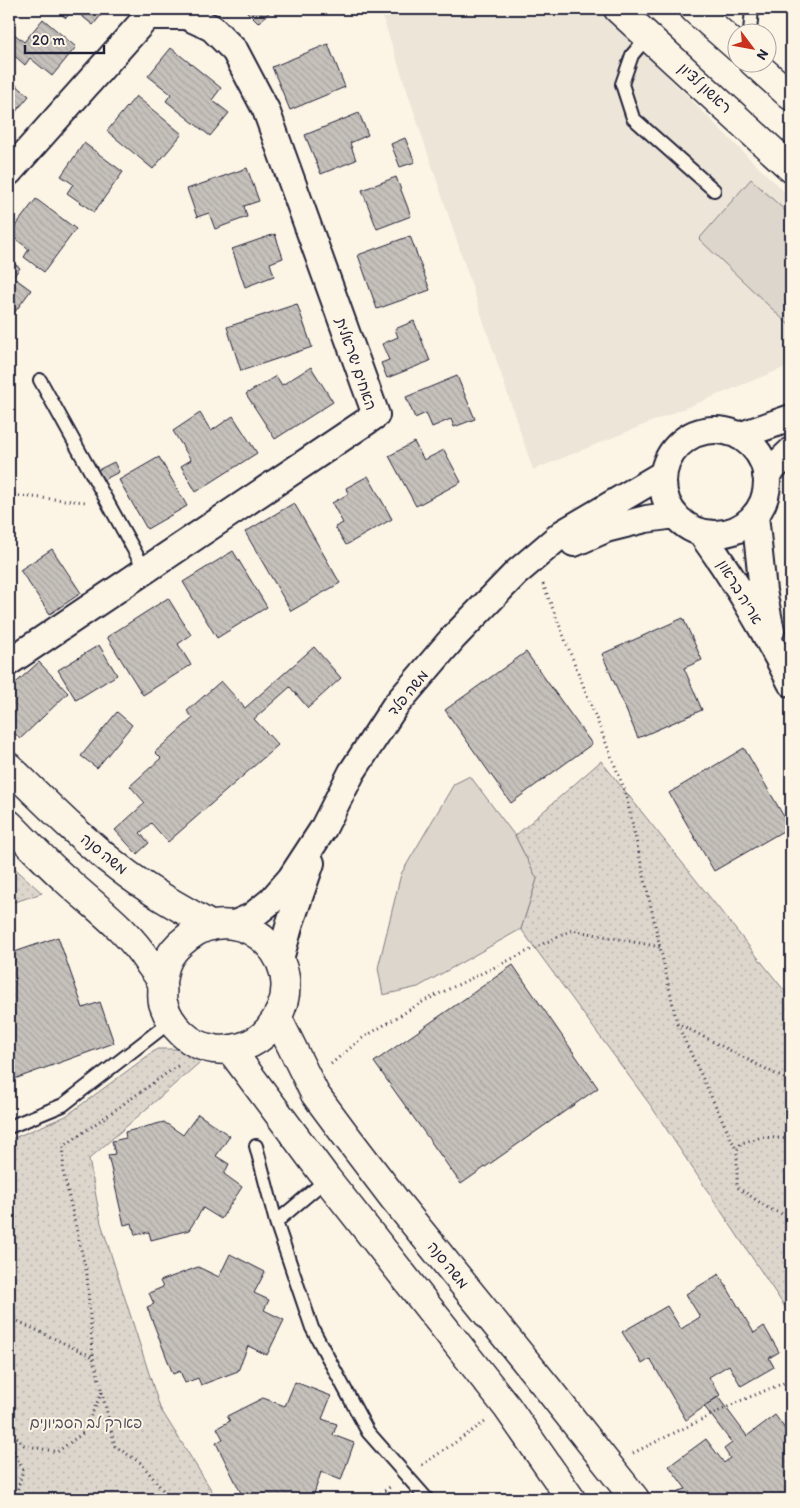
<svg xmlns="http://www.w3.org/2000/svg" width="800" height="1508" font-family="Itim,'Playpen Sans Hebrew',sans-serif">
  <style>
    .built { fill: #ece5d8 }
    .green { fill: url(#green-dots); stroke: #7f7c84 }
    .pitch { fill: #dcd6cc; stroke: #7f7c84 }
    .building { fill: url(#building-back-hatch); stroke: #22223b }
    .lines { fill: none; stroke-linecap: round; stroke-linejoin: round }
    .service-casing { stroke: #22223b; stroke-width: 16 }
    .minor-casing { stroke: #22223b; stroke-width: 30 }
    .tertiary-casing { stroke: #22223b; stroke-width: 31 }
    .secondary-casing { stroke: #22223b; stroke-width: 31 }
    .path { stroke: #22223b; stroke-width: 3; stroke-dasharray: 1 4; stroke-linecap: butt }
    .service { stroke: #fcf5e5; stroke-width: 12 }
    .minor { stroke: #fcf5e5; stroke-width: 26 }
    .tertiary { stroke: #fcf5e5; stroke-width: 28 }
    .secondary { stroke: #fcf5e5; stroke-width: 28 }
    .labels { text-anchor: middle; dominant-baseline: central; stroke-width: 4; stroke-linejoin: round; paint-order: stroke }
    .street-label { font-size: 15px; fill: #22223b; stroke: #fcf5e5 }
    .park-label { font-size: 15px; fill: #504f5f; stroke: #fcf5e5 }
  </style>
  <defs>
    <pattern id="green-dots" width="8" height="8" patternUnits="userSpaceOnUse" patternTransform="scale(1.25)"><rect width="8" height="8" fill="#dcd6cc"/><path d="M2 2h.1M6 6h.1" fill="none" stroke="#bcb7b0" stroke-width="1.8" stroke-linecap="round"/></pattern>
    <pattern id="building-back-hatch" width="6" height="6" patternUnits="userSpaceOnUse" patternTransform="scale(1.25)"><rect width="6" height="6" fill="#c6c1bb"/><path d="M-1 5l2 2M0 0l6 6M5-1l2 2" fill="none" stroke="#aaa6a2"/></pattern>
  </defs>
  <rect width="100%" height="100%" fill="#fcf5e5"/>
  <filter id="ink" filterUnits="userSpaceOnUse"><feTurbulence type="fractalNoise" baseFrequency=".02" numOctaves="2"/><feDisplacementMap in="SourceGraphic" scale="10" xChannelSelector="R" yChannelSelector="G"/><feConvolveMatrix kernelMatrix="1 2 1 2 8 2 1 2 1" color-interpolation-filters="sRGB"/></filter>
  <g filter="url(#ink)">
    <path class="built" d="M380 9H600L748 157 791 198V365L533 470Z"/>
    <path class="green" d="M601 761 783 989 791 996V1316L651 1106 521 929 537 879 515 836Z
      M9 863 42 893 9 904Z
      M157 1049H215L89 1159 101 1223 160 1408 217 1499H9V1140L66 1116Z"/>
    <path class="pitch" d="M751 179 791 216V327L699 239Z
      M470 776 515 836 537 879 521 929 418 987 383 995 378 968 401 874 454 784Z"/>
    <path class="building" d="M55 9H106L93 25 73 9 66 18Z
      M244 9H273L258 23Z
      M43 19 76 47 52 76 30 58 25 65 9 51V36L12 32 24 42Z
      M328 44 345 87 290 110 272 67Z
      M171 48 221 88 212 100 229 113 210 136 166 101 171 94 148 76Z
      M9 79 29 96 9 120Z
      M136 96 182 134 153 169 107 131Z
      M359 113 368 135 350 143 356 160 321 174 305 135Z
      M405 138 415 162 400 167 391 144Z
      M84 143 123 172 94 212 67 193 73 184 61 176Z
      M247 168 259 201 244 206 247 217 215 229 209 213 197 217 187 189Z
      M396 177 411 216 377 229 362 190Z
      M36 199 76 229 44 272 24 257 29 249 9 234Z
      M275 234 283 258 270 263 274 276 245 287 232 249Z
      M410 236 430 290 377 309 358 255Z
      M9 260 20 268 13 277 31 290 9 320Z
      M297 304 312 347 241 371 227 327Z
      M414 321 430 361 387 378 381 363 389 360 382 344 398 337 395 329Z
      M311 367 333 402 275 439 246 394 276 376 282 385Z
      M457 376 475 419 454 427 451 419 432 427 426 413 415 418 406 397Z
      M200 413 211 431 233 416 257 453 196 492 181 466 191 460 173 431Z
      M414 442 424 460 444 450 461 482 416 506 389 456Z
      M159 457 187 506 147 529 119 480Z
      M114 462 119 472 103 480 98 470Z
      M368 476 392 519 346 545 335 527 343 523 332 503 348 494 346 488Z
      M294 503 340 583 291 611 245 532Z
      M52 549 81 593 50 614 20 570Z
      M233 551 267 607 217 638 183 582Z
      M168 598 191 635 178 644 191 665 143 695 107 637Z
      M683 618 702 660 684 668 702 710 638 738 602 654Z
      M99 645 117 675 76 700 58 670Z
      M314 647 341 678 308 708 290 687 254 719 278 745 168 842 151 823 140 833 149 843 137 854 115 830 145 803 130 786 161 758 155 752 193 718 187 711 221 681 245 708Z
      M526 652 592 744 511 803 445 710Z
      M39 662 68 693 20 739 9 727V689Z
      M117 712 132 725 97 768 81 756Z
      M744 748 790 827 714 871 669 793Z
      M58 937 83 1008 100 1002 114 1043 9 1081V954Z
      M513 965 598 1088 461 1184 374 1062Z
      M198 1114 230 1136 216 1156 229 1164 224 1174 242 1187 221 1219 203 1208 189 1230 151 1240 149 1232 135 1235 132 1223 124 1225 108 1155 115 1154 112 1141 126 1138 125 1132 164 1122 183 1135Z
      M230 1254 265 1272 254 1293 269 1300 264 1310 284 1320 267 1355 248 1346 238 1371 201 1385 198 1378 185 1383 180 1371 173 1374 147 1307 154 1304 149 1293 163 1287 160 1281 198 1267 219 1277Z
      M719 1274 754 1333 764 1326 779 1352 769 1358 774 1367 741 1386 729 1365 709 1377 720 1395 686 1420 650 1359 642 1364 622 1332 667 1306 681 1329 700 1317 686 1294Z
      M295 1382 331 1396 322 1419 337 1424 333 1435 354 1443 341 1480 321 1472 313 1497 309 1499H244L216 1443 223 1439 217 1428 230 1421 227 1416 263 1398 285 1406Z
      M718 1397 747 1436 775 1415 791 1437V1499H683L679 1491 686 1489 669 1466 706 1439 724 1463 730 1458 724 1449 732 1443 704 1406Z"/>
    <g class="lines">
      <g class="service-casing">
        <path id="service" d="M750 32 752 9
          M648 36 632 55 622 84 633 118 714 190
          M40 380 145 570
          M9 1127 63 1105 171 1021
          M256 1146 276 1222 312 1328 368 1432 427 1499
          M276 1222 327 1179"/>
      </g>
      <g class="minor-casing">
        <path id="minor" d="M9 172 154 9
          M663 482a52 52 0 1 1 104 0a52 52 0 1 1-104 0Z
          M739 436 791 418
          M766 475 791 451
          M755 515 763 591 771 631
          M701 533C735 580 765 631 791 683
          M574 543 606 529 646 519 675 515
          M9 662 376 415 266 110 235 51 212 28 186 16H147
          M232 925 251 917 271 901 291 878 323 829 352 772 395 706 453 638 516 573 563 533 663 474
          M280 959 290 923 311 863"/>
      </g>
      <g class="tertiary-casing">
        <path id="tertiary" d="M9 767C44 801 79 837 118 867 147 890 180 908 212 926
          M9 824C28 843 46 862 66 880 94 906 127 929 148 962 152 968 158 974 161 981 164 988 161 996 163 1003 170 1026 190 1046 214 1049 233 1052 256 1045 268 1030 321 968 242 893 187 938 179 944 170 953 166 964 164 969 163 976 162 982
          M278 1019 315 1094 347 1137 395 1200 549 1390 635 1499
          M230 1049 327 1179 507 1407 571 1499"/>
      </g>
      <g class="secondary-casing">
        <path id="secondary" d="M618 9 791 168
          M694 9 738 48
          M753 62 791 96"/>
      </g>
      <path class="path" d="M9 495 86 502
        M543 584 625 791 677 1023 791 1082
        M677 1024 736 1149
        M331 1064 361 1039 424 1001 572 930 660 947
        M786 1216 768 1208 737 1187V1150L741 1143 762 1137 791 1139
        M791 1216H786L791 1232
        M9 1317 93 1357
        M102 1392 115 1446 141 1463 166 1494V1499
        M9 1431 24 1445 57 1452 83 1433 102 1392 93 1357 87 1275 63 1171 64 1146 180 1064
        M9 1442 23 1470 15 1499
        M633 1453 740 1401 791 1380
        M422 1465 485 1422
        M372 1499 390 1487"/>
      <use href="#service" class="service"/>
      <use href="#minor" class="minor"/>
      <use href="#tertiary" class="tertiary"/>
      <use href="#secondary" class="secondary"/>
    </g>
  </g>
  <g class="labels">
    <g class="street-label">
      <text transform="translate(705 88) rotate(43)">ראשון לציון</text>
      <text transform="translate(356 364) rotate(71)">האחים ישראלית</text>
      <text transform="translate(740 592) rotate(59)">אריה בראון</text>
      <text transform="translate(408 693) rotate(-51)">משה פלד</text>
      <text transform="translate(104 854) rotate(39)">משה סנה</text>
      <text transform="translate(448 1265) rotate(51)">משה סנה</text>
    </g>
    <g class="park-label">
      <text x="86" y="1423">פארק לב הסביונים</text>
    </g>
  </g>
  <rect width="800" height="1508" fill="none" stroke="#fcf5e5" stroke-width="30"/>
  <rect x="15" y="15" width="770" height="1478" fill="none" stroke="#22223b" stroke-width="2" filter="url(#ink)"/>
  <g transform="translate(752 48) rotate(122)"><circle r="24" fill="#fcf5e5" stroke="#a5a1a1"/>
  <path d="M0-4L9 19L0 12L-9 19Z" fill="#c8321e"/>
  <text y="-8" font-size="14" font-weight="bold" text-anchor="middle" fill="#22223b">N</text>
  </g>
  <path d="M25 45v8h79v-8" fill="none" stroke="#22223b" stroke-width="2.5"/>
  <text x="32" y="45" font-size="15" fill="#22223b" stroke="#fcf5e5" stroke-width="4" paint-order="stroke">20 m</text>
</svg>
